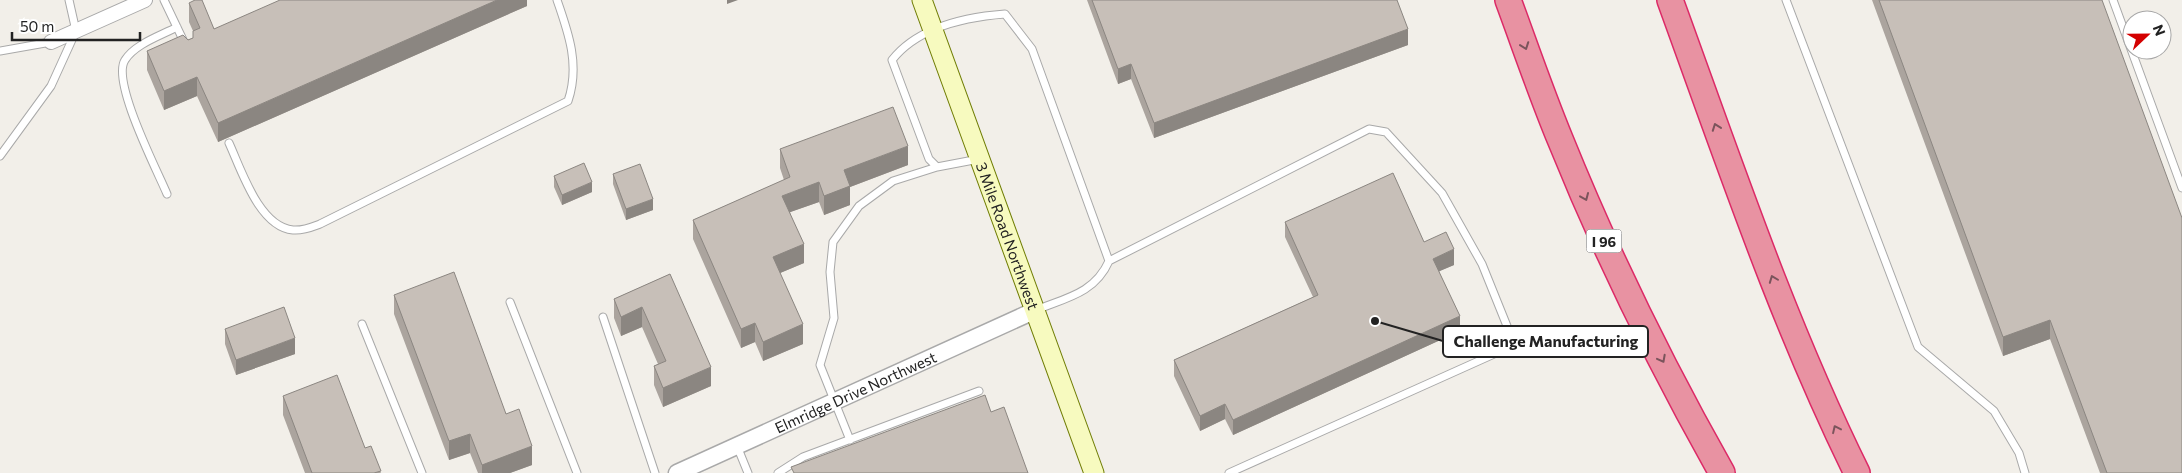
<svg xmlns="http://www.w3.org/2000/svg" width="2182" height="473" font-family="Commissioner,sans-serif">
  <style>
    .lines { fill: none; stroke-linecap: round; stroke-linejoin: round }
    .service-casing { stroke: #a9a9a9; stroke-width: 9 }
    .minor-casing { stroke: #a9a9a9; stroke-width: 16 }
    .tertiary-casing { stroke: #a9a9a9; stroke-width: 19 }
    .secondary-casing { stroke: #707d05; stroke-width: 21 }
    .motorway-casing { stroke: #dc2a67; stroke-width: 28 }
    .service { stroke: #fff; stroke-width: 7 }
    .minor { stroke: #fff; stroke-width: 14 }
    .tertiary { stroke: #fff; stroke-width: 16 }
    .secondary { stroke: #f7fabf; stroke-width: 19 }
    .motorway { stroke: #e892a2; stroke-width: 25 }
    .wall { fill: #aba49e }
    .shaded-wall { fill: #8b8681 }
    .building { fill: #c7bfb8; stroke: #8b8681 }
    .oneway { stroke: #7b545c }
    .labels { text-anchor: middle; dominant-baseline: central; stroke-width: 5; stroke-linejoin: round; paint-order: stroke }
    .shield { fill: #fff; stroke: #646464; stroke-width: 1 }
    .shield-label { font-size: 14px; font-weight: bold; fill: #222 }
    .street-label { font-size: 15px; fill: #222; stroke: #fff }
    .leader { fill: none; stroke: #222; stroke-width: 2 }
    .callout-dot { fill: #222; stroke: #fff; stroke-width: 2 }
    .callout { fill: #fff; stroke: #222; stroke-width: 2 }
    .callout-label { font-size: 16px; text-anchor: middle; font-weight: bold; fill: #222 }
  </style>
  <rect width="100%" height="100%" fill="#f2efe9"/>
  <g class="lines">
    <g class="service-casing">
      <path id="service" d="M164 0 185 44
        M1786 0 1918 347 1994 411 2019 453 2025 473
        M2113 0 2182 188
        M0 51 51 42
        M229 143C241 169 259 227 293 230 303 231 312 227 320 224L568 101C580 66 569 34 557 0
        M0 156 51 86 76 31 69 0
        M979 159 937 167 929 159 892 60C918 27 965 17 1005 14L1032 49 1109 261C1095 293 1066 298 1036 310
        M167 194C157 170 111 81 125 60 135 44 160 36 177 27
        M1109 261 1369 129 1386 132 1442 193 1482 264 1507 326 1503 350 1229 473
        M510 302 577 473
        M603 317 655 473
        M362 324 422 473
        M850 440 820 365 834 318 830 272 833 242 859 206 893 181 937 167
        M737 446 748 473
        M778 473 803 457 979 391"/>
    </g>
    <g class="minor-casing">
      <path id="minor" d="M51 42 145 0"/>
    </g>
    <g class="tertiary-casing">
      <g id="tertiary">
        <path id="s1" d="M677 473 1036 310"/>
      </g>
    </g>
    <g class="secondary-casing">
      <g id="secondary">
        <path id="s2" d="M922 0 1094 473"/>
      </g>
    </g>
    <g class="motorway-casing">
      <path id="motorway" d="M1508 0C1525 46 1541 93 1560 139 1606 253 1661 365 1722 473
        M1670 0C1728 159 1782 321 1857 473"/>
    </g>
    <use href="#service" class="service"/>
    <use href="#minor" class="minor"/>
    <use href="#tertiary" class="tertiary"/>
    <use href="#secondary" class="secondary"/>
    <use href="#motorway" class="motorway"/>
  </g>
  <path class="wall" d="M527 0V6L218 142 197 96 164 110 147 70V51L193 38V31L189 22V3L214 29Z
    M1087 0H1397L1408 45 1154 138 1131 79 1118 84Z
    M1872 0H2102L2182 473H2100L2050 339 2003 356Z
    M780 149 908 165 850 187V205L824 215 819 202 790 212 804 263 780 273 803 344 763 361 755 342 741 348 693 239V220L784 180 780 168Z
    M613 174 653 210 626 220 613 184Z
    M554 176 592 192 562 205 554 187Z
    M1285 222 1424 242 1454 265 1439 271 1460 331 1233 435 1225 419 1200 431 1174 376V360L1313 297 1285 237Z
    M670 274 711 386 663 407 654 385V366L658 364 642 327 621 336 614 318V299Z
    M394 295 506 414 532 465 510 473H478L470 453 449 460 394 314Z
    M225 329 295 354 236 375 225 344Z
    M283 396 365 448 381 473H305L283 415Z"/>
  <path class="shaded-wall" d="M497 0H527V6L218 142V123Z
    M727 0H738L727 4Z
    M1408 29V45L1154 138V123Z
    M1131 64V79L1118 84V69Z
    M197 77V96L164 110V91Z
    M908 146V165L850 187V205L824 215V196L844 170Z
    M592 182V192L562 205V195Z
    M819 182V202L782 215V196Z
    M653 199V210L626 220V209Z
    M804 244V263L773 276V257Z
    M1454 249V265L1433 274V259Z
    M642 307V327L621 336V317Z
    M1460 316V331L1233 435V420Z
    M2050 320V339L2003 356V337Z
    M755 323V342L741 348V329Z
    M803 324V344L763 361V342Z
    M295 338V354L236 375V360Z
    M711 367V386L663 407V388Z
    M1225 404V419L1200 431V416Z
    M470 434V453L449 460V441Z
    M532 446V465L510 473H482V465Z"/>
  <path class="building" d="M195 0H202L214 29 280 0H497L218 123 197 77 164 91 147 51 183 35 188 40 193 38V31L200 28 189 3Z
    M1092 0H1397L1408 29 1154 123 1131 64 1118 69Z
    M1879 0H2102L2182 218V473H2107L2050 320 2003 337Z
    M893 107 908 146 844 170 850 186 824 196 819 182 782 196 804 244 773 257 803 324 763 342 755 323 741 329 693 220 790 177 780 149Z
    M584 163 592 182 562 195 554 176Z
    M640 164 653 199 626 209 613 174Z
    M1393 173 1424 242 1446 232 1454 249 1433 259 1460 316 1233 420 1225 404 1200 416 1174 360 1318 295 1285 222Z
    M454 272 506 414 519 409 532 446 482 465 470 434 449 441 394 295Z
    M670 274 711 367 663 388 654 366 666 361 642 307 621 317 614 299Z
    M284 307 295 338 236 360 225 329Z
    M337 375 365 448 371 446 381 471 374 473H312L283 396Z
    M985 395 991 412 1004 407 1028 473H794L791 467Z"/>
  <defs><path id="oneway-chevron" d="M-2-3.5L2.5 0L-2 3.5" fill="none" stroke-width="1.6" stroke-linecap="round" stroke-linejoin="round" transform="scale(1.25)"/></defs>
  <g class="oneway">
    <use href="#oneway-chevron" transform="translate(1525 46) rotate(70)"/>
    <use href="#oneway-chevron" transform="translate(1716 127) rotate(-110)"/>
    <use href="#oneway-chevron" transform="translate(1585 197) rotate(67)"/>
    <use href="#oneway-chevron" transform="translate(1773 279) rotate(-111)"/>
    <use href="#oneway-chevron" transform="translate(1662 359) rotate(62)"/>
    <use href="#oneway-chevron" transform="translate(1836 429) rotate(-115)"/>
  </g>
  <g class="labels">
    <rect class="shield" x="1586.5" y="229.5" width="35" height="23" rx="4"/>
    <g class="shield-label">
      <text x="1604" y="241">I 96</text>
    </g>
    <g class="street-label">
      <text stroke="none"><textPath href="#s2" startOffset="251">3 Mile Road Northwest</textPath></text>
      <text stroke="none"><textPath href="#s1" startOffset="196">Elmridge Drive Northwest</textPath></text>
    </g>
  </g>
  <path class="leader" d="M1375 321L1443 341"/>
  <circle class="callout-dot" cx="1375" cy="321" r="5"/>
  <rect class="callout" x="1443" y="326" width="205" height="31" rx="5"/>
  <g class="callout-label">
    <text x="1546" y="347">Challenge Manufacturing</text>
  </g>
  <g transform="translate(2147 35) rotate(68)"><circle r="24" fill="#ffffff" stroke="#a7a7a7"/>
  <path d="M0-4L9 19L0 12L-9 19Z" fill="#d40000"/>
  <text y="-8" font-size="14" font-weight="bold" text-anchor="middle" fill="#222222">N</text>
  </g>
  <path d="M12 32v8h128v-8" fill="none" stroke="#222222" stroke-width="2.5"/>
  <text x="20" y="32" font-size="15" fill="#222222" stroke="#ffffff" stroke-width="4" paint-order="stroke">50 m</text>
</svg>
